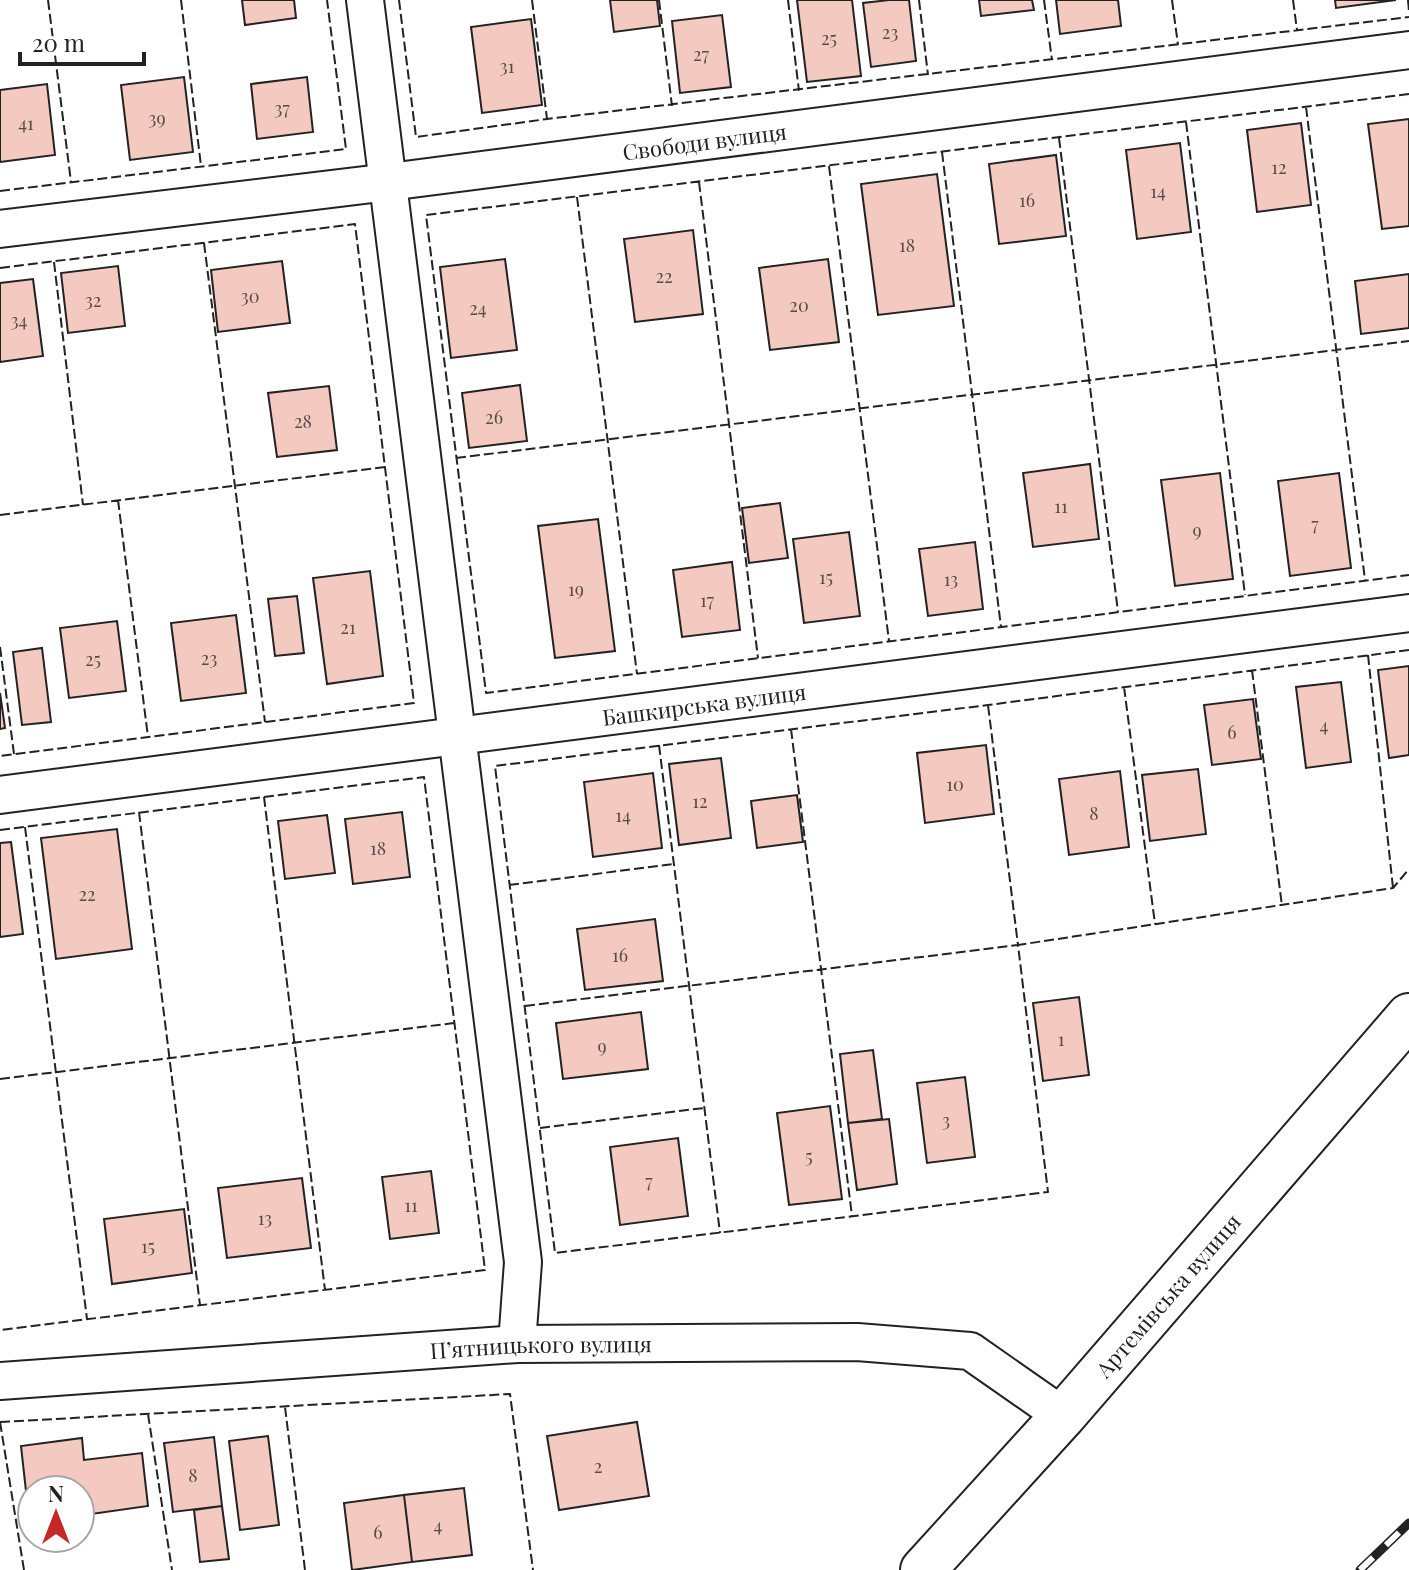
<svg xmlns="http://www.w3.org/2000/svg" width="1409" height="1570" font-family="'Playfair Display',serif">
  <style>
    .building { fill: #f3c9c0; stroke: #222; stroke-width: 2 }
    .lines { fill: none; stroke-linecap: round; stroke-linejoin: round }
    .street-casing { stroke: #222; stroke-width: 40 }
    .secondary-casing { stroke: #222; stroke-width: 48 }
    .street { stroke: #fff; stroke-width: 36 }
    .secondary { stroke: #fff; stroke-width: 44 }
    .rail-casing { stroke: #222; stroke-width: 9 }
    .rail { stroke: #fff; stroke-width: 6; stroke-dasharray: 18; stroke-linecap: butt }
    .fence { stroke: #222; stroke-width: 2; stroke-dasharray: 10 4; stroke-linecap: butt }
    .labels { text-anchor: middle; dominant-baseline: central; stroke-width: 6; stroke-linejoin: round; paint-order: stroke }
    .number-label { font-size: 18px; fill: #564c4a }
    .street-label { font-size: 22px; fill: #222; stroke: #fff }
  </style>
  <rect width="100%" height="100%" fill="#fff"/>
  <path class="building" d="M242 0H294L296 18 245 25Z
    M610 0H657L660 26 614 32Z
    M797 0H852L861 76 807 82Z
    M889 0H909L916 61 871 67 863 3Z
    M979 0H1032L1034 10 981 16Z
    M1056 0H1118L1121 26 1060 34Z
    M1335 0H1396L1336 8Z
    M722 15 731 87 680 93 672 21Z
    M531 19 542 105 482 113 471 27Z
    M184 77 193 152 130 160 121 85Z
    M307 77 313 132 257 139 251 84Z
    M47 84 55 155 0 162V90Z
    M1409 119V226L1382 229 1368 124Z
    M1301 123 1311 205 1257 212 1247 130Z
    M1180 143 1191 232 1137 239 1126 150Z
    M1056 155 1066 236 999 244 989 164Z
    M937 174 954 306 878 315 861 184Z
    M693 230 703 314 635 322 624 239Z
    M505 259 517 350 451 358 440 267Z
    M828 259 839 342 770 350 759 268Z
    M282 261 290 323 218 332 211 270Z
    M118 266 125 326 68 333 61 273Z
    M1409 274V328L1361 334 1355 281Z
    M33 279 43 356 0 362V283Z
    M520 385 527 441 469 448 462 393Z
    M329 386 337 450 277 457 268 393Z
    M1090 464 1099 539 1033 547 1023 473Z
    M1220 473 1233 579 1175 586 1161 480Z
    M1339 473 1351 568 1290 576 1278 481Z
    M780 503 788 558 749 563 742 508Z
    M598 519 615 651 555 658 538 526Z
    M849 532 860 616 804 623 793 539Z
    M975 542 983 609 928 616 919 549Z
    M732 562 740 630 682 637 673 570Z
    M370 571 383 676 327 684 313 578Z
    M297 596 304 653 275 656 268 599Z
    M236 615 246 693 181 701 171 623Z
    M117 621 126 691 69 698 60 628Z
    M42 648 51 722 22 725 13 652Z
    M1409 666V755L1389 758 1378 670Z
    M1341 682 1351 762 1306 768 1296 687Z
    M0 693 5 728 0 729Z
    M1253 699 1261 759 1212 765 1204 705Z
    M986 745 994 814 925 823 917 753Z
    M721 758 731 838 679 845 669 764Z
    M1198 769 1206 834 1150 841 1142 775Z
    M1120 771 1129 847 1069 855 1059 779Z
    M653 773 662 848 593 857 584 782Z
    M797 795 803 842 757 848 751 801Z
    M402 812 410 877 353 884 345 819Z
    M327 815 335 873 285 879 278 821Z
    M117 829 132 949 56 959 41 838Z
    M11 842 23 934 0 937V843Z
    M655 919 663 981 585 990 577 929Z
    M1079 997 1089 1075 1043 1081 1033 1003Z
    M641 1012 648 1069 563 1079 556 1023Z
    M873 1050 882 1119 848 1123 840 1054Z
    M965 1077 975 1157 927 1163 917 1083Z
    M830 1106 842 1199 789 1205 777 1113Z
    M889 1119 897 1184 857 1190 848 1123Z
    M678 1138 688 1216 620 1225 610 1147Z
    M431 1171 439 1233 390 1239 382 1177Z
    M302 1178 311 1248 227 1258 218 1188Z
    M184 1209 192 1273 112 1284 104 1219Z
    M637 1422 649 1496 559 1510 547 1436Z
    M268 1436 279 1525 240 1530 229 1441Z
    M214 1437 222 1506 173 1512 164 1443Z
    M82 1438 84 1460 142 1453 148 1506 91 1514 92 1519 80 1521V1490H32V1526L30 1527 21 1446Z
    M464 1488 472 1555 412 1562 404 1495Z
    M404 1495 412 1562 352 1570 344 1503Z
    M222 1506 229 1559 200 1562 194 1510Z"/>
  <g class="lines">
    <g class="street-casing">
      <g id="street">
        <path d="M365 0 523 1262 517 1344"/>
        <path id="s1" d="M0 229 389 182 1409 50"/>
        <path id="s2" d="M0 795 1409 613"/>
        <path id="s3" d="M0 1381 517 1344 857 1342 970 1351 1063 1416"/>
      </g>
    </g>
    <g class="secondary-casing">
      <g id="secondary">
        <path id="s4" d="M923 1570 1063 1416 1409 1016"/>
      </g>
    </g>
    <use href="#street" class="street"/>
    <use href="#secondary" class="secondary"/>
    <g class="rail-casing">
      <path id="rail" d="M1360 1570 1409 1523"/>
    </g>
    <use href="#rail" class="rail"/>
    <path class="fence" d="M48 0 71 182
      M181 0 201 166
      M399 0 416 137 547 119 1409 17
      M532 0 547 119
      M659 0 672 106
      M788 0 799 91
      M919 0 928 75
      M1044 0 1052 60
      M1172 0 1178 45
      M1293 0 1297 30
      M1408 0 1409 11
      M1409 94 426 215 486 693 1409 575
      M1306 107 1365 580
      M1186 122 1245 595
      M1059 138 1118 612
      M942 152 1001 627
      M829 166 889 641
      M699 182 758 658
      M0 191 346 149 327 0
      M577 197 637 674
      M204 243 265 722
      M54 262 83 505
      M0 268 355 224 414 703 0 756
      M456 458 1409 341
      M118 500 148 737
      M0 515 385 467
      M0 647 14 754
      M1409 650 988 705 495 766 555 1253 1048 1192 1018 945 1393 888 1409 869
      M1368 655 1393 888
      M1252 670 1282 906
      M1124 687 1155 924
      M791 729 852 1216
      M659 745 720 1233
      M264 797 325 1290
      M139 812 200 1305
      M25 827 87 1319
      M0 830 424 777 485 1270 0 1330
      M509 885 674 864
      M525 1006 1018 945 988 705
      M0 1079 454 1023
      M540 1128 704 1108
      M285 1407 305 1570
      M148 1414 172 1570
      M0 1422 510 1394 533 1570
      M0 1422 24 1570"/>
  </g>
  <g class="labels">
    <g class="number-label">
      <text x="890" y="32">23</text>
      <text x="829" y="38">25</text>
      <text x="701" y="54">27</text>
      <text x="507" y="66">31</text>
      <text x="282" y="108">37</text>
      <text x="157" y="118">39</text>
      <text x="26" y="123">41</text>
      <text x="1279" y="167">12</text>
      <text x="1158" y="191">14</text>
      <text x="1027" y="200">16</text>
      <text x="907" y="245">18</text>
      <text x="664" y="276">22</text>
      <text x="250" y="296">30</text>
      <text x="93" y="300">32</text>
      <text x="799" y="305">20</text>
      <text x="478" y="308">24</text>
      <text x="19" y="320">34</text>
      <text x="494" y="417">26</text>
      <text x="303" y="421">28</text>
      <text x="1061" y="506">11</text>
      <text x="1315" y="524">7</text>
      <text x="1197" y="530">9</text>
      <text x="826" y="577">15</text>
      <text x="951" y="579">13</text>
      <text x="576" y="589">19</text>
      <text x="707" y="600">17</text>
      <text x="348" y="627">21</text>
      <text x="209" y="658">23</text>
      <text x="93" y="659">25</text>
      <text x="1324" y="725">4</text>
      <text x="1232" y="732">6</text>
      <text x="955" y="784">10</text>
      <text x="700" y="801">12</text>
      <text x="1094" y="813">8</text>
      <text x="623" y="815">14</text>
      <text x="378" y="848">18</text>
      <text x="87" y="894">22</text>
      <text x="620" y="955">16</text>
      <text x="1061" y="1039">1</text>
      <text x="602" y="1046">9</text>
      <text x="946" y="1120">3</text>
      <text x="809" y="1156">5</text>
      <text x="649" y="1181">7</text>
      <text x="411" y="1205">11</text>
      <text x="265" y="1218">13</text>
      <text x="148" y="1246">15</text>
      <text x="598" y="1466">2</text>
      <text x="193" y="1475">8</text>
      <text x="438" y="1525">4</text>
      <text x="378" y="1532">6</text>
    </g>
    <g class="street-label">
      <text stroke="none"><textPath href="#s1" startOffset="710">Свободи вулиця</textPath></text>
      <text stroke="none"><textPath href="#s2" startOffset="710">Башкирська вулиця</textPath></text>
      <text stroke="none"><textPath href="#s4" startOffset="368">Артемівська вулиця</textPath></text>
      <text stroke="none"><textPath href="#s3" startOffset="542">П’ятницького вулиця</textPath></text>
    </g>
  </g>
  <g transform="translate(56 1514)"><circle r="38" fill="#ffffff" stroke="#a7a7a7" stroke-width="2"/>
  <path d="M0-6L14 30L0 20L-14 30Z" fill="#c62828"/>
  <text y="-12" font-size="22" font-weight="bold" text-anchor="middle" fill="#222222">N</text>
  </g>
  <path d="M20 52v12h124v-12" fill="none" stroke="#222222" stroke-width="4"/>
  <text x="32" y="52" font-size="24" fill="#222222" stroke="#ffffff" stroke-width="6" paint-order="stroke">20 m</text>
</svg>
